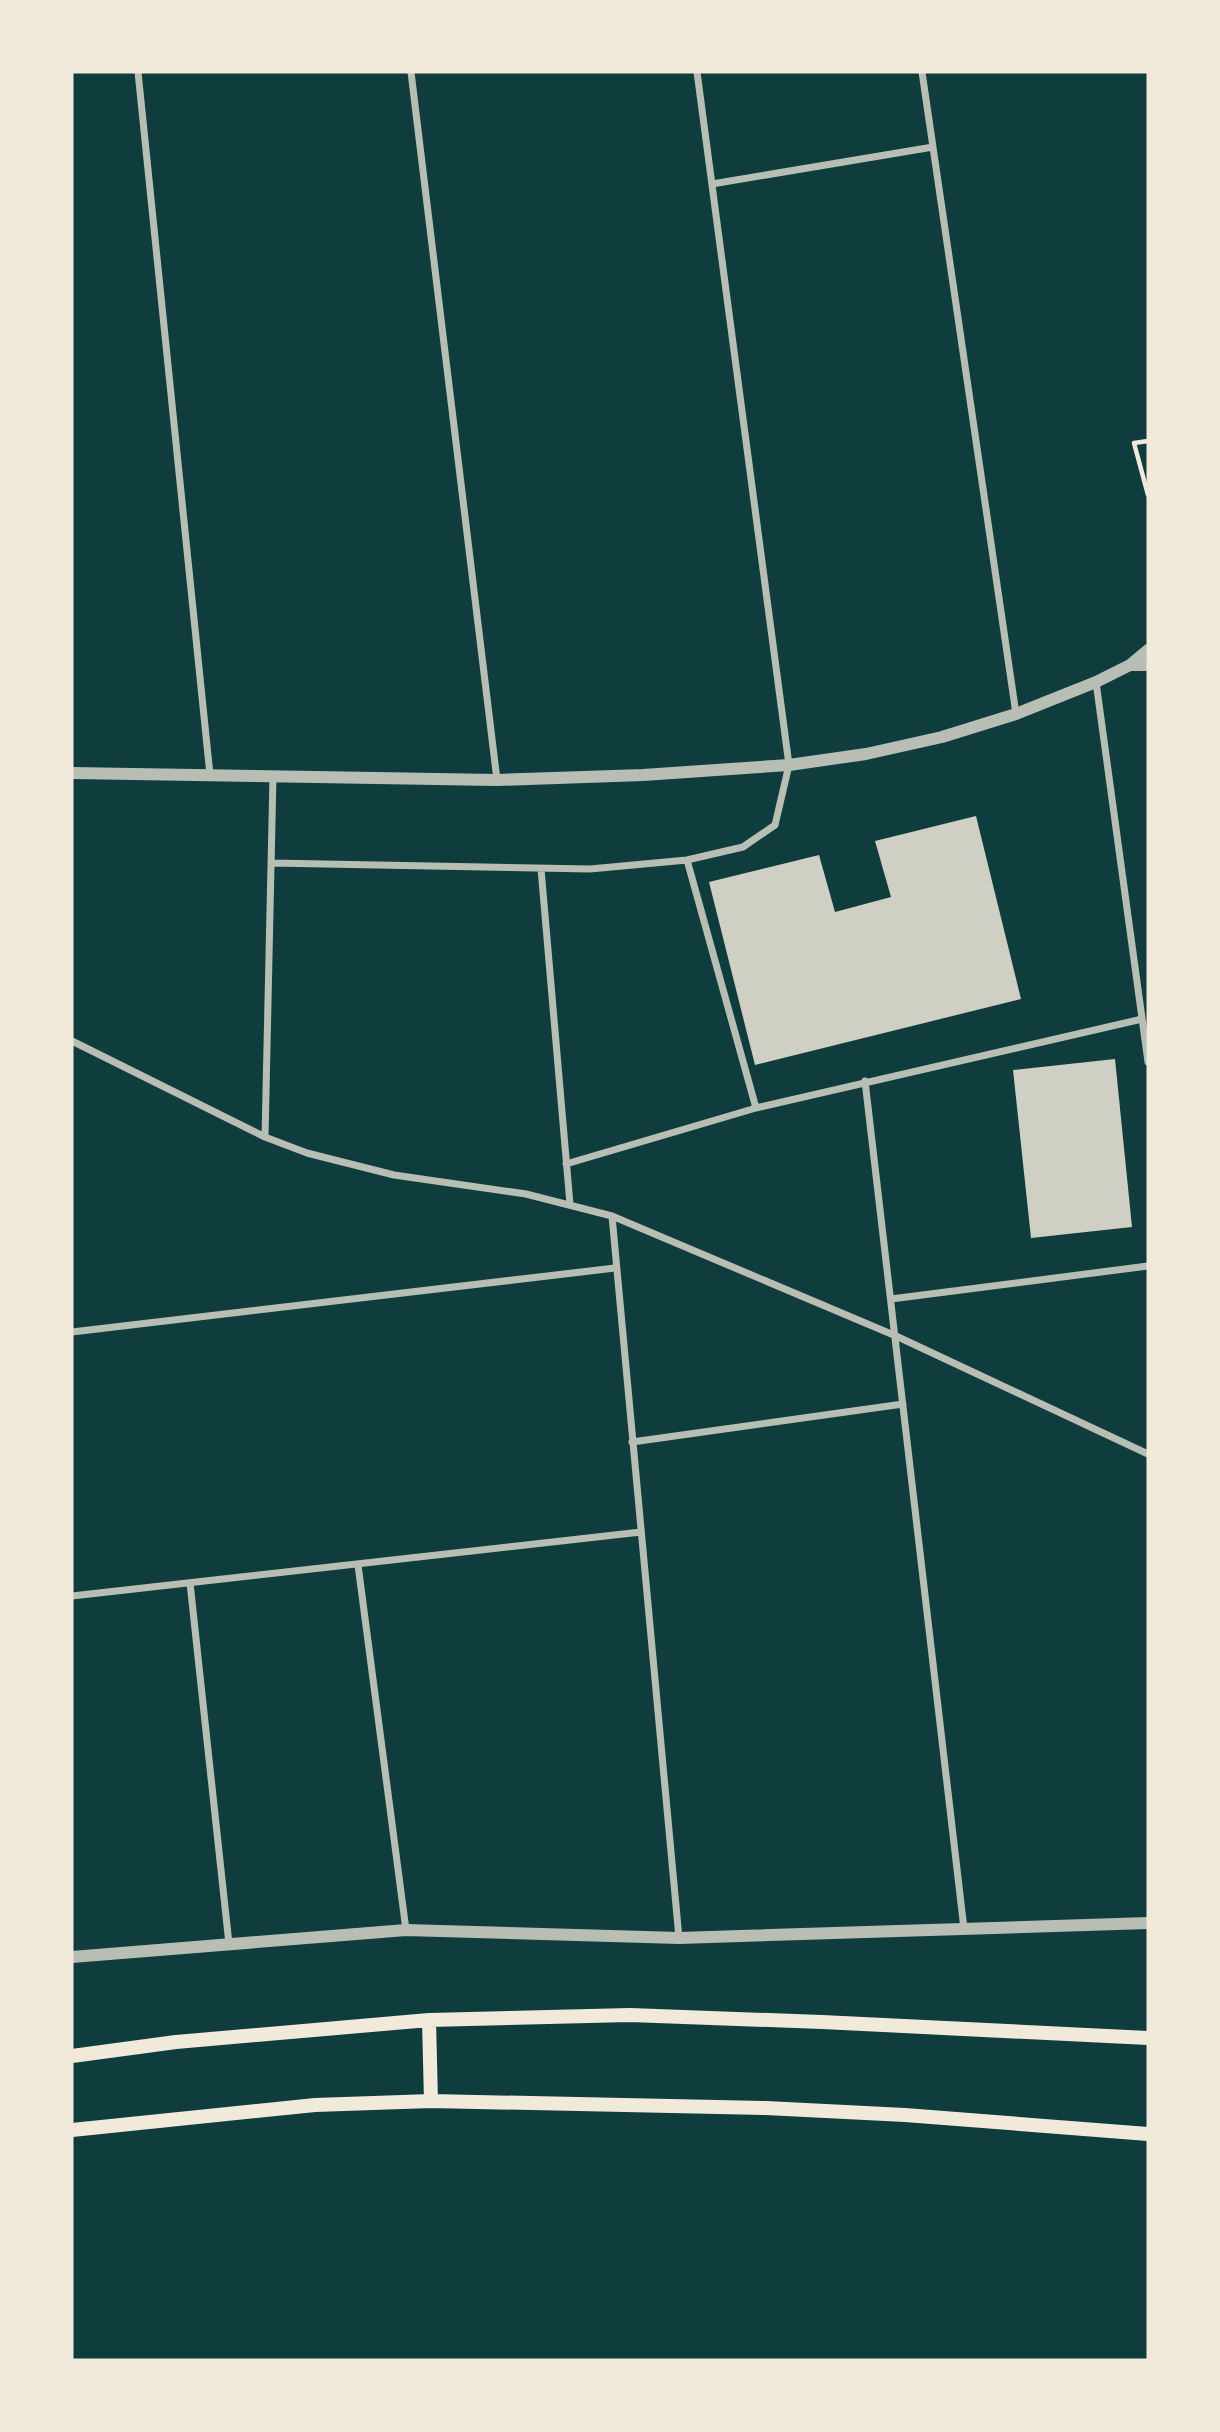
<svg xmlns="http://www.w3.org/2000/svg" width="1220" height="2432" font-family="Rubik,sans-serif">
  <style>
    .building { fill: #cfcfc3 }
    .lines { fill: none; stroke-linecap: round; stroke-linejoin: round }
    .path { stroke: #f1e9da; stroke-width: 4.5 }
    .minor { stroke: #b8beb3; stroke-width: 7 }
    .tertiary { stroke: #b8beb3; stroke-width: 12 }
    .secondary { stroke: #f1e9da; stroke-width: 14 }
  </style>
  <rect width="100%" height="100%" fill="#0f3d3e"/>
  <path class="building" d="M976 816 1021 999 755 1065 709 882 819 855 835 912 891 897 875 841Z
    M1115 1059 1132 1227 1031 1238 1013 1070Z"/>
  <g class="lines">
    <path class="path" d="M1148 441 1134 443 1148 495"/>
    <path class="minor" d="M138 72 210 775
      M411 72 497 780
      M922 72 1016 714
      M712 184 933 147
      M1096 682 1148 1062
      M687 860 756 1108
      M271 863 590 869 687 860 743 847 775 825 789 765 697 72
      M541 869 570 1204
      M72 1041 265 1137 307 1153 394 1175 526 1194 612 1216 896 1336 1148 1454
      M865 1081 964 1929
      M265 1137 273 776
      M566 1164 756 1108 1142 1019
      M612 1216 679 1938
      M891 1299 1148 1266
      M72 1332 615 1268
      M632 1442 903 1404
      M358 1565 406 1930
      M190 1583 229 1944
      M72 1596 641 1532"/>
    <path class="tertiary" d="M1130 665H1148
      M72 773 497 780 643 775 789 765 866 754 942 737 1016 714 1096 682 1130 665 1148 650
      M72 1957 406 1930 679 1938 1148 1923"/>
    <path class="secondary" d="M429 2020 431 2101
      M72 2056 176 2042 429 2020 630 2015 822 2022 1148 2038
      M72 2130 315 2105 431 2101 766 2108 905 2115 1148 2134"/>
  </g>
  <rect width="1220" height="2432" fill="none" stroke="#f1e9da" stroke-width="147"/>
</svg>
